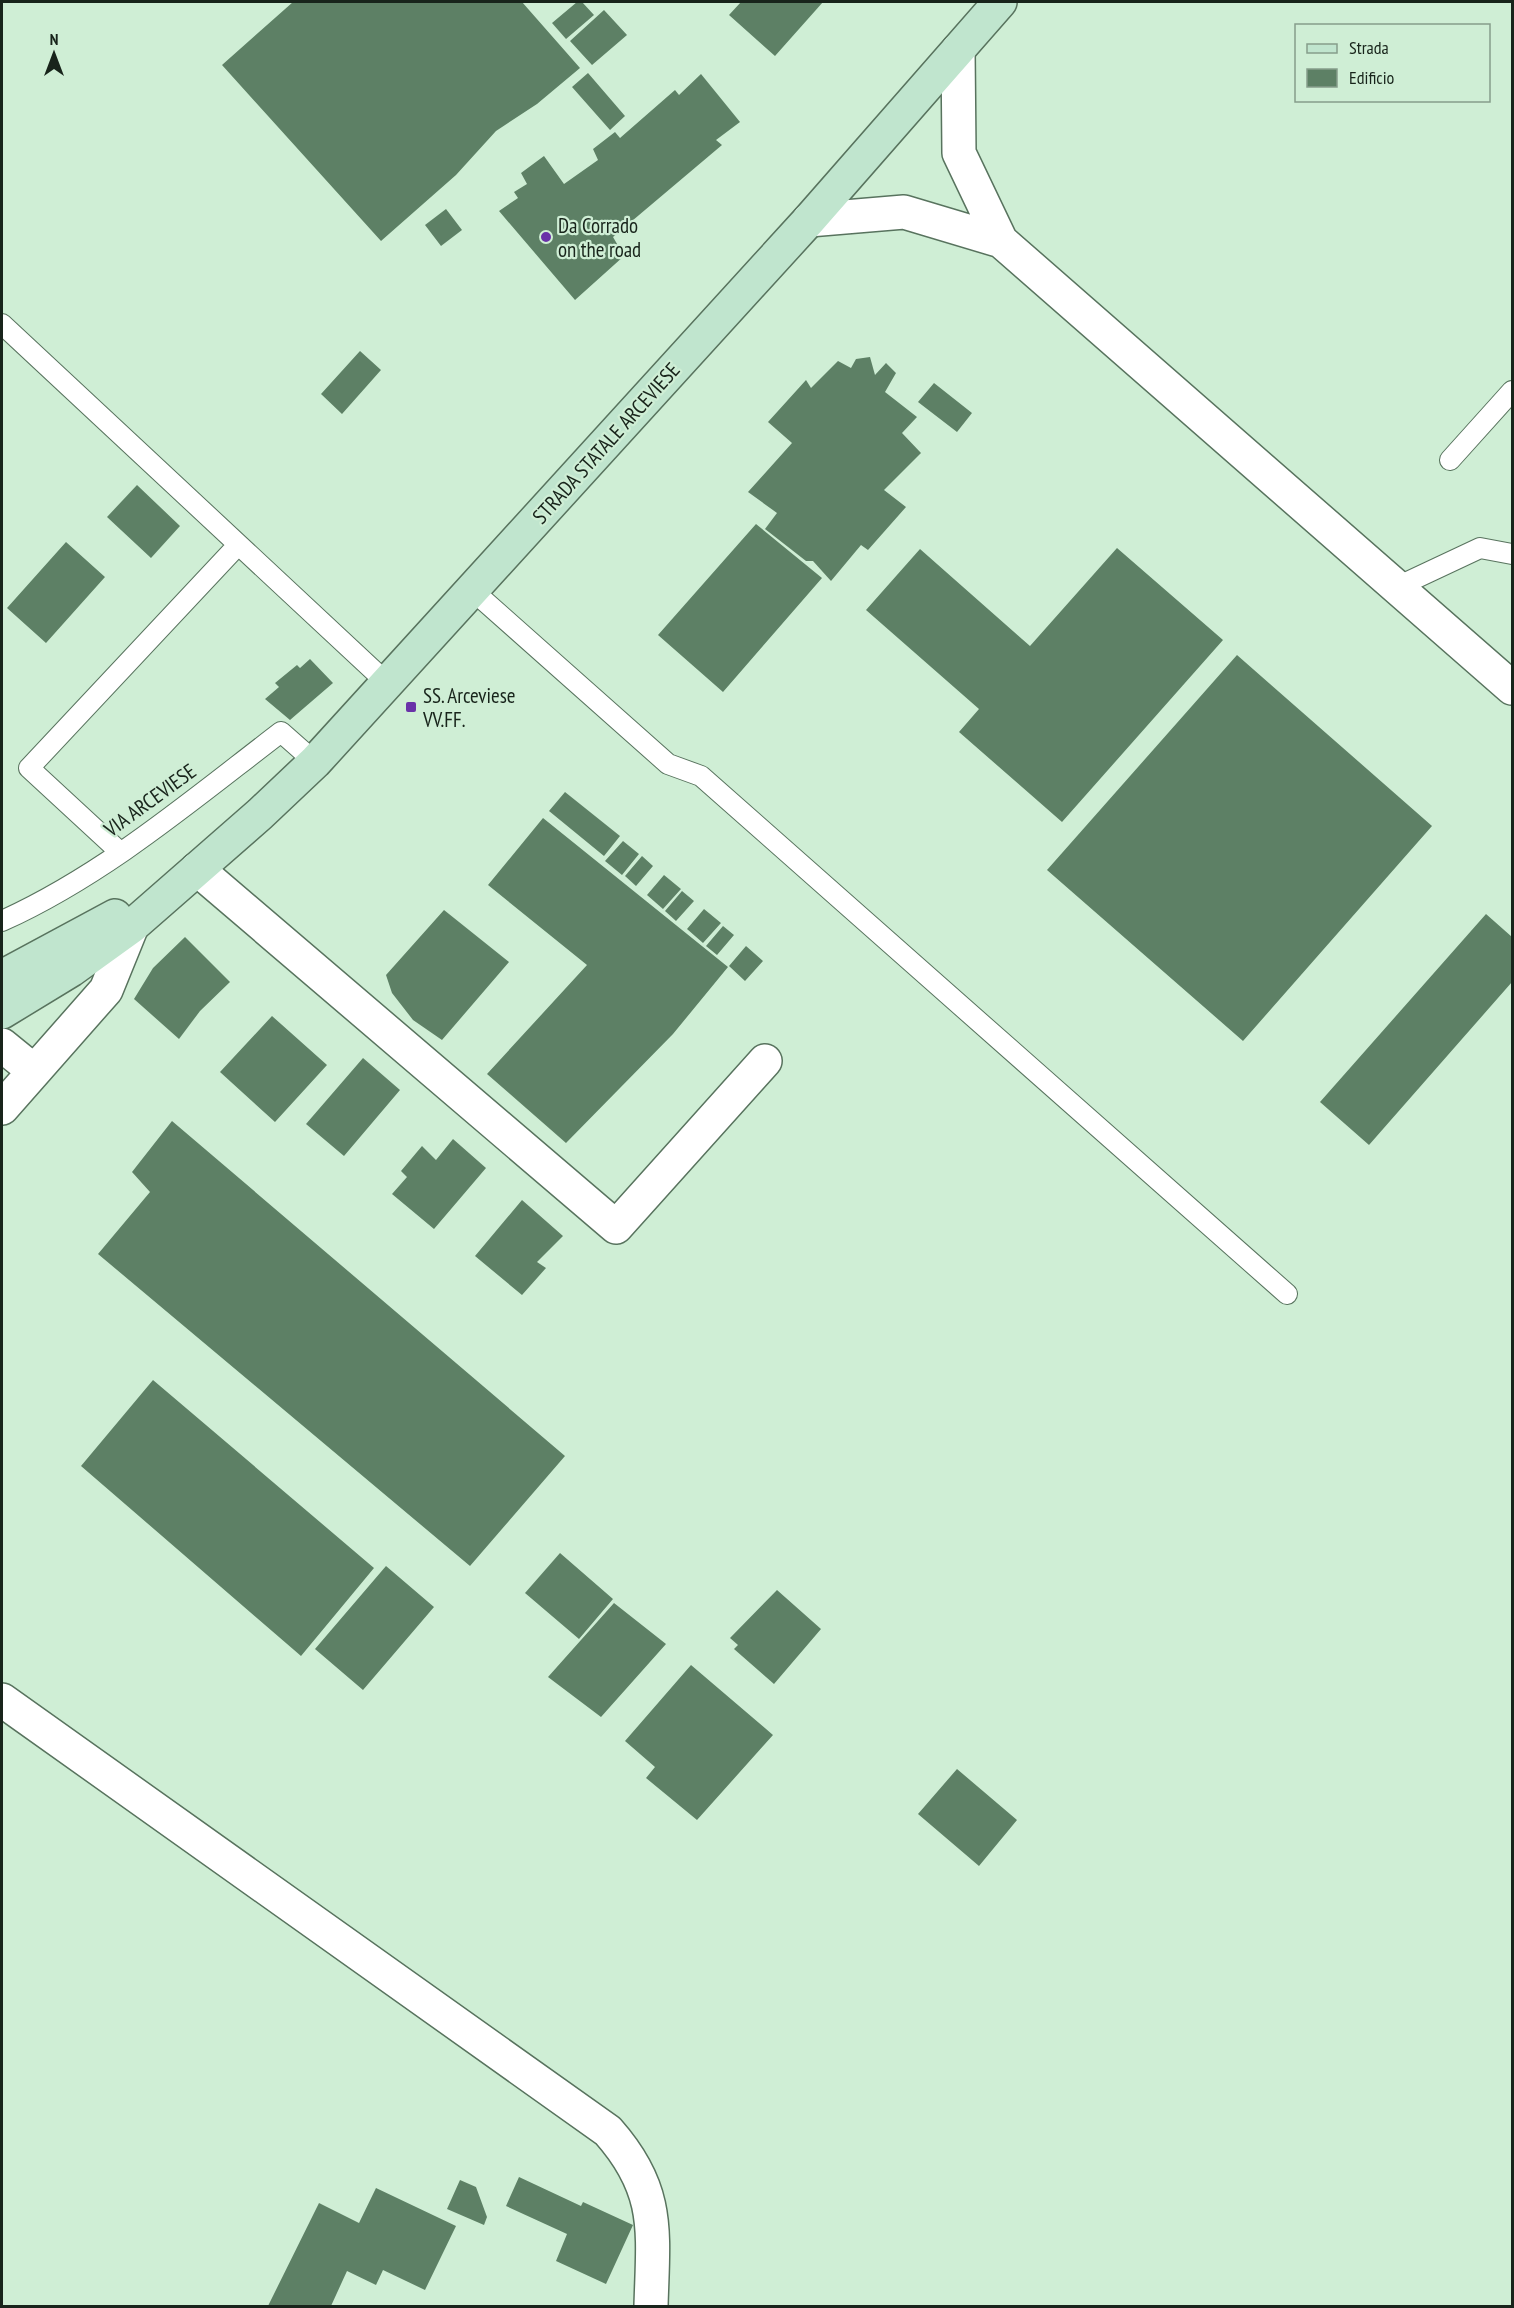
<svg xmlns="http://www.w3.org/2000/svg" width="1514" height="2308" font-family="'PT Sans Narrow',sans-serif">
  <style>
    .building { fill: #5d8065 }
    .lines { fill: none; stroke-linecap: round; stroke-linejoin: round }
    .service-casing { stroke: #58735e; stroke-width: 22 }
    .minor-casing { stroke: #58735e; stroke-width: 36 }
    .secondary-casing { stroke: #58735e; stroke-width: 36 }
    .service { stroke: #fff; stroke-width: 20 }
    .minor { stroke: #fff; stroke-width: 33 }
    .secondary { stroke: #c0e5ce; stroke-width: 33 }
    .poi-dot { fill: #6931a8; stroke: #cfeed5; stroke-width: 2 }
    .labels { text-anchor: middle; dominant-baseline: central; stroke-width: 4.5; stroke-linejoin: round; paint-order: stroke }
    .poi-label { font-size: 21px; fill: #18241b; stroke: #cfeed5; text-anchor: start }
    .street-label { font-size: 21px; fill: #18241b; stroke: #cfeed5 }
  </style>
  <rect width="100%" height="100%" fill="#cfeed5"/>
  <path class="building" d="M293 2H522L580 68 537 104 496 131 456 175 381 241 222 65Z
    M577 2H582L594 15 566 39 552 23Z
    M741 2H823L775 56 729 15Z
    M604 10 627 35 592 65 570 41Z
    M588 73 625 116 610 130 572 87Z
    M701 74 740 122 716 140 722 145 613 237 624 256 575 300 499 211 518 198 514 192 527 184 521 173 544 156 564 184 598 160 593 149 615 132 620 138 675 90 679 95Z
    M446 209 462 230 441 246 425 225Z
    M360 351 381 370 342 414 321 394Z
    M870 357 875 375 886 363 896 373 885 392 917 417 902 433 921 453 884 490 906 507 868 550 861 545 831 581 813 561H806L765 529 777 513 748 492 792 443 768 422 806 380 811 388 838 361 851 368 856 359Z
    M934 383 972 413 957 432 918 402Z
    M137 485 180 526 151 558 107 517Z
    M756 524 822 578 723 692 658 635Z
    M66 542 105 577 46 643 7 608Z
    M1117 548 1223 640 1062 822 959 732 979 709 866 610 920 549 1030 646Z
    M1237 655 1432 826 1243 1041 1047 870Z
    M310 659 333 683 290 720 265 699 279 687 275 683 297 665 300 668Z
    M565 792 620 836 604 856 549 811Z
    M543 818 728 967 673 1034 566 1143 487 1074 587 965 488 885Z
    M623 841 639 854 622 875 605 861Z
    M642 856 653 866 636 886 625 876Z
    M664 875 681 889 663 909 647 895Z
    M682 891 694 901 676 921 665 911Z
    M704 909 721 923 703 943 687 929Z
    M444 910 509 962 442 1040 413 1020 392 993 386 975Z
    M1486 914 1512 937V982L1369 1145 1320 1102Z
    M723 926 734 935 717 955 706 946Z
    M185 937 230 982 200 1011 179 1039 134 999 153 968Z
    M746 946 763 961 745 981 729 966Z
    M272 1016 327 1065 275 1122 220 1072Z
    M363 1058 400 1090 344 1156 306 1124Z
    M172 1121 565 1456 470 1566 98 1254 150 1192 132 1172Z
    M453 1139 486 1168 434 1229 392 1194 407 1177 401 1171 422 1146 436 1160Z
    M522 1200 563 1236 537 1262 546 1268 522 1295 475 1256Z
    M153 1380 374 1568 301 1656 81 1466Z
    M560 1553 613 1599 579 1639 525 1593Z
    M386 1566 434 1607 363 1690 315 1649Z
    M777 1590 821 1629 774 1684 734 1649 738 1645 730 1638Z
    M614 1603 666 1644 601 1717 548 1677Z
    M691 1665 773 1735 697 1820 646 1778 655 1767 625 1741Z
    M957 1769 1017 1820 979 1866 918 1814Z
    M519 2177 581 2206 583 2202 633 2225 606 2284 556 2261 567 2234 506 2206Z
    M460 2180 476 2187 487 2217 484 2225 447 2209Z
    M376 2188 456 2226 425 2290 383 2270 376 2285 347 2271 331 2306H268L319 2203 359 2223Z"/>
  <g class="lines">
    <g class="service-casing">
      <path id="service" d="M2 324 387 683
        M1450 460 1512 391
        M1397 587 1480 548 1512 554
        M472 590 668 764 701 776 1287 1294
        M120 852 29 768 238 545
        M2 921C104 875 192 800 281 732L315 762"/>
    </g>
    <g class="minor-casing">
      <path id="minor" d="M958 50 959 153 1001 241 1512 688
        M809 220 904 212 1001 241
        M197 869 616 1227 765 1061
        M2 1045 34 1071
        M2 1108 106 990 132 926
        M2 1700 608 2131C661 2191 653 2232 651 2306"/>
    </g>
    <g class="secondary-casing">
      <path id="secondary" d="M2 977 115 916
        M2 1012 71 970 132 926 260 814 315 762 809 220 1000 2"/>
    </g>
    <use href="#service" class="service"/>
    <use href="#minor" class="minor"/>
    <use href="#secondary" class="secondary"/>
  </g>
  <g class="poi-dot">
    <circle cx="546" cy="237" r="6"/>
    <rect x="405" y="701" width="12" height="12" rx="3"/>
  </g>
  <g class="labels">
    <g class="poi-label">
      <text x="558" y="225">Da Corrado<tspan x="558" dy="24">on the road</tspan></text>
      <text x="423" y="695">SS. Arceviese<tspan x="423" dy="24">VV.FF.</tspan></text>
    </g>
    <g class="street-label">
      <text transform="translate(606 443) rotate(-48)">STRADA STATALE ARCEVIESE</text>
      <text transform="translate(150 800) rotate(-36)">VIA ARCEVIESE</text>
    </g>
  </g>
  <rect width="1514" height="2308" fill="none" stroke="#18241b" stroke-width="6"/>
  <rect x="1295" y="24" width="195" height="78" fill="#cfeed5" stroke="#869d8b" stroke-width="1.5"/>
  <rect x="1307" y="44" width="30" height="9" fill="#c0e5ce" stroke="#869d8b" stroke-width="1.5"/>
  <text x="1349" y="54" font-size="18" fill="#18241b">Strada</text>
  <rect x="1307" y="69" width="30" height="18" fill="#5d8065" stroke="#869d8b" stroke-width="1.5"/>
  <text x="1349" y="84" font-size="18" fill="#18241b">Edificio</text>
  <g transform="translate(54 54)" stroke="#cfeed5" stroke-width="4.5" paint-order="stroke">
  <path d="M0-4.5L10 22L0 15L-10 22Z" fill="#18241b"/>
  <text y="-9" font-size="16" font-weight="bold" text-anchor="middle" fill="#18241b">N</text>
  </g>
</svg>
